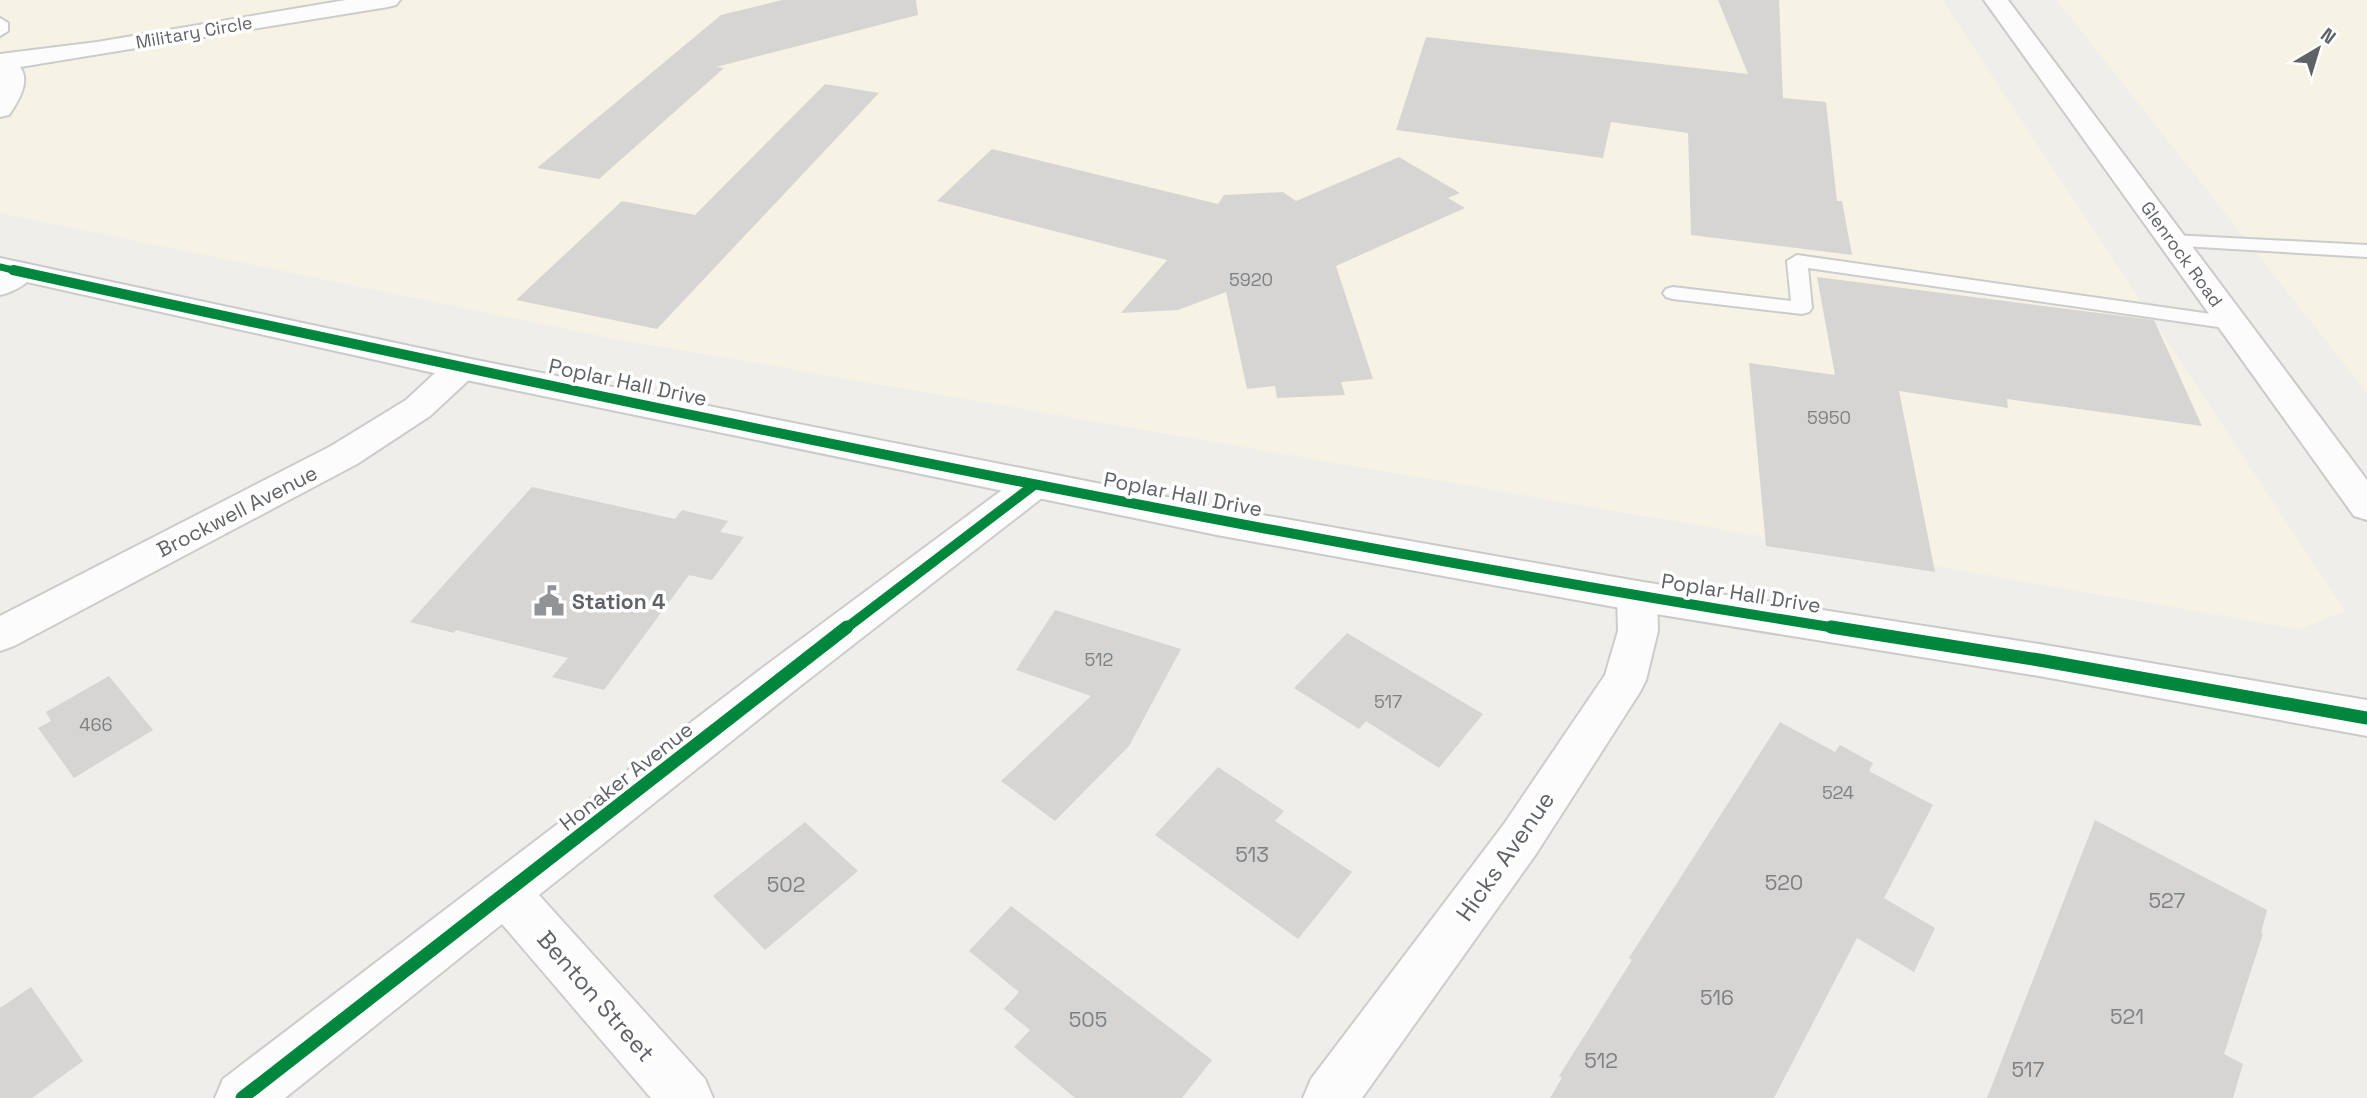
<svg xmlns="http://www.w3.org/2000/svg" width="2367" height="1098" font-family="'Space Grotesk',sans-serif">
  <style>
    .commercial { fill: #f7f3e4 }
    .building { fill: #d6d5d3 }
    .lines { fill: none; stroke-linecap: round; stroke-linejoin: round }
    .lane-casing { stroke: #cbcccc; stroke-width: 4 }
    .street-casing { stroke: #cbcccc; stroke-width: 4 }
    .secondary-casing { stroke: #cacacb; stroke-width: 4 }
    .lane { fill: #fdfcfc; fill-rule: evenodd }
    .street { fill: #fdfcfc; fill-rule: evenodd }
    .secondary { fill: #fdfcfc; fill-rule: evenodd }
    .cycleway-far2-casing { stroke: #fff; stroke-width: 10 }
    .cycleway-far1-casing { stroke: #fff; stroke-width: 14 }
    .cycleway-casing { stroke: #fff; stroke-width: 18 }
    .cycleway-far2 { stroke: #00873e; stroke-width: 7 }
    .cycleway-far1 { stroke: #00873e; stroke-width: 10 }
    .cycleway { stroke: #00873e; stroke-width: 13 }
    .labels { text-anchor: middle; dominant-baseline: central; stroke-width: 7; stroke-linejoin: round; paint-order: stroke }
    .far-street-label { font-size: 18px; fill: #5f6368; stroke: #fff }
    .number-label { font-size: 18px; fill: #7e8184 }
    .street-label { font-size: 21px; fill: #5f6368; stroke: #fff }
    .poi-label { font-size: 21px; font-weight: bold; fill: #5f6368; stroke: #fff; text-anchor: start }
    .near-number-label { font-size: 21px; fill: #7e8184 }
    .near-street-label { font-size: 24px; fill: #5f6368; stroke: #fff }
  </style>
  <rect width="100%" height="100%" fill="#efeeea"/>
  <path class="commercial" d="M0 0H1942L2345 611 2300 629 605 337 0 213Z
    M2057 0H2367V393Z"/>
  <path class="building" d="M782 0H916L918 15 716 67 724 68 599 179 537 168 721 15Z
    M1718 0H1779L1783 98 1826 102 1837 201H1842L1852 255 1691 235 1688 133 1611 122 1603 158 1396 130 1426 37 1748 74Z
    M825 84 879 93 657 329 516 300 622 201 695 215Z
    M992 149 1218 204 1224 195 1283 192 1296 201 1399 157 1460 193 1448 198 1465 208 1336 266 1373 379 1341 382 1345 395 1277 398 1275 386 1247 389 1226 292 1178 310 1121 313 1167 260 937 201Z
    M1817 277 2154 320 2202 426 2007 399 2008 408 1899 391 1935 572 1766 546 1749 363 1835 375Z
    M532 487 675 519 682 510 728 521 720 532 744 537 712 580 689 575 604 690 552 677 568 658 456 630 454 633 410 622Z
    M1055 610 1181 649 1129 746 1055 821 1001 781 1091 696 1016 670Z
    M1347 633 1483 714 1439 768 1366 721 1359 729 1294 688Z
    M109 676 153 730 74 778 38 728 51 721 46 712Z
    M1780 722 1835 752 1840 745 1873 763 1869 771 1933 805 1884 898 1935 928 1914 972 1857 938 1774 1098H1550L1562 1078 1559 1076 1632 960 1629 958Z
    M1218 767 1284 811 1275 821 1352 872 1298 939 1155 835Z
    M2095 820 2267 910 2261 933 2263 934 2224 1054 2243 1064 2233 1098H1987Z
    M805 822 858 871 765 950 713 896Z
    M1011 906 1212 1060 1182 1098H1075L1014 1047 1030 1030 1004 1009 1019 992 969 951Z
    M31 987 83 1061 32 1098H0V1008Z"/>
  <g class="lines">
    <g class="lane-casing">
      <path id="lane" d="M0 18 8 23V31L0 36Z
        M2172 235 2367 245V257L2165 245 2162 241Z
        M1797 255 2232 317 2239 319 2242 323 2239 327 2232 329 1808 268 1812 308 1809 312 1802 314 1673 299 1666 297 1663 293 1666 289 1673 287 1791 301 1787 261Z"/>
    </g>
    <g class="street-casing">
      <path id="street" d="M346 0H400L396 5 388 7 20 67C31 81 18 102 9 115L0 117V54L97 42Z
        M21 263 32 265 36 272C28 284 14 292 0 295V272Z
        M461 357 473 360 478 368 473 376 430 416 357 464 14 646 0 651V616L331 446 406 400 449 360Z
        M1034 472 1047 476 1052 485 1047 494 799 687 539 895 705 1079 713 1098H651L502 924 285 1098H215L223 1079 769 663 1021 476Z
        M1637 581 1651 585 1657 596 1658 631 1646 680 1640 692 1536 854 1362 1098H1303L1311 1079 1504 824 1605 675 1618 631 1617 596 1623 585Z"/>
    </g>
    <g class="secondary-casing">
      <path id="secondary" d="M1984 0H2008L2367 480V520L2354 516Z
        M0 258 461 357 1217 507 1637 581 2039 644 2367 700V736L2039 676 1637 611 1217 535 461 379 0 276Z"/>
    </g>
    <use href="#lane" class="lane"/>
    <use href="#street" class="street"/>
    <use href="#secondary" class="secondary"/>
    <g class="cycleway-far2-casing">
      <path id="cycleway-far2" d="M0 267 21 272"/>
    </g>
    <g class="cycleway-far1-casing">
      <path id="cycleway-far1" d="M13 270C620 403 1228 531 1842 629
        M845 629 1034 485"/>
    </g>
    <g class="cycleway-casing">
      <path id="cycleway" d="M1831 627 2039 660 2367 718
        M242 1098 847 627"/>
    </g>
    <use href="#cycleway-far2" class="cycleway-far2"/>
    <use href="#cycleway-far1" class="cycleway-far1"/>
    <use href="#cycleway" class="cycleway"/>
  </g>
  <defs>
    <g id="civic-bare" transform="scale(2.415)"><path d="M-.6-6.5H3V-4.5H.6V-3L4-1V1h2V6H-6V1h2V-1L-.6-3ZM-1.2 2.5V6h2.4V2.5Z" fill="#919496" stroke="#fff" stroke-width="2.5" paint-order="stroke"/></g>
  </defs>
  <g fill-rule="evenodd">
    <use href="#civic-bare" x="549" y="601"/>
  </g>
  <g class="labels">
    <g class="far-street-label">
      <text transform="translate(194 32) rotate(-10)">Military Circle</text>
      <text transform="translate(2182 254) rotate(54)">Glenrock Road</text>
    </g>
    <g class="number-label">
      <text x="1251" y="279">5920</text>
      <text x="1829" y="417">5950</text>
      <text x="1099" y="659">512</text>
      <text x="1388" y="701">517</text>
      <text x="96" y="724">466</text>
      <text x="1838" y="792">524</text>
    </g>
    <g class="street-label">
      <text transform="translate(628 382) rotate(12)">Poplar Hall Drive</text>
      <text transform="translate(1183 494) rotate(11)">Poplar Hall Drive</text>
      <text transform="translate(237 511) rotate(-27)">Brockwell Avenue</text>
      <text transform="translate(1741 593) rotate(9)">Poplar Hall Drive</text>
      <text transform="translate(626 776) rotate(-38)">Honaker Avenue</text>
    </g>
    <g class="poi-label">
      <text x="572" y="601">Station 4</text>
    </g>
    <g class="near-number-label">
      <text x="1252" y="854">513</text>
      <text x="1784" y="882">520</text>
      <text x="786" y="884">502</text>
      <text x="2167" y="900">527</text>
      <text x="1717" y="997">516</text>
      <text x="2127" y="1016">521</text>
      <text x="1088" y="1019">505</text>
      <text x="1601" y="1060">512</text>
      <text x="2028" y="1069">517</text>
    </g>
    <g class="near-street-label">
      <text transform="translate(1505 856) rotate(-55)">Hicks Avenue</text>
      <text transform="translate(596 996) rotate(49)">Benton Street</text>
    </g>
  </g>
  <g transform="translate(2318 49) rotate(38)" stroke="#ffffff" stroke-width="5" paint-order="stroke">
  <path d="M0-5L12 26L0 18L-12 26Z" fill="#5f6368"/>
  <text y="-10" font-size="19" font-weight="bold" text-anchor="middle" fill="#5f6368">N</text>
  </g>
</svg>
